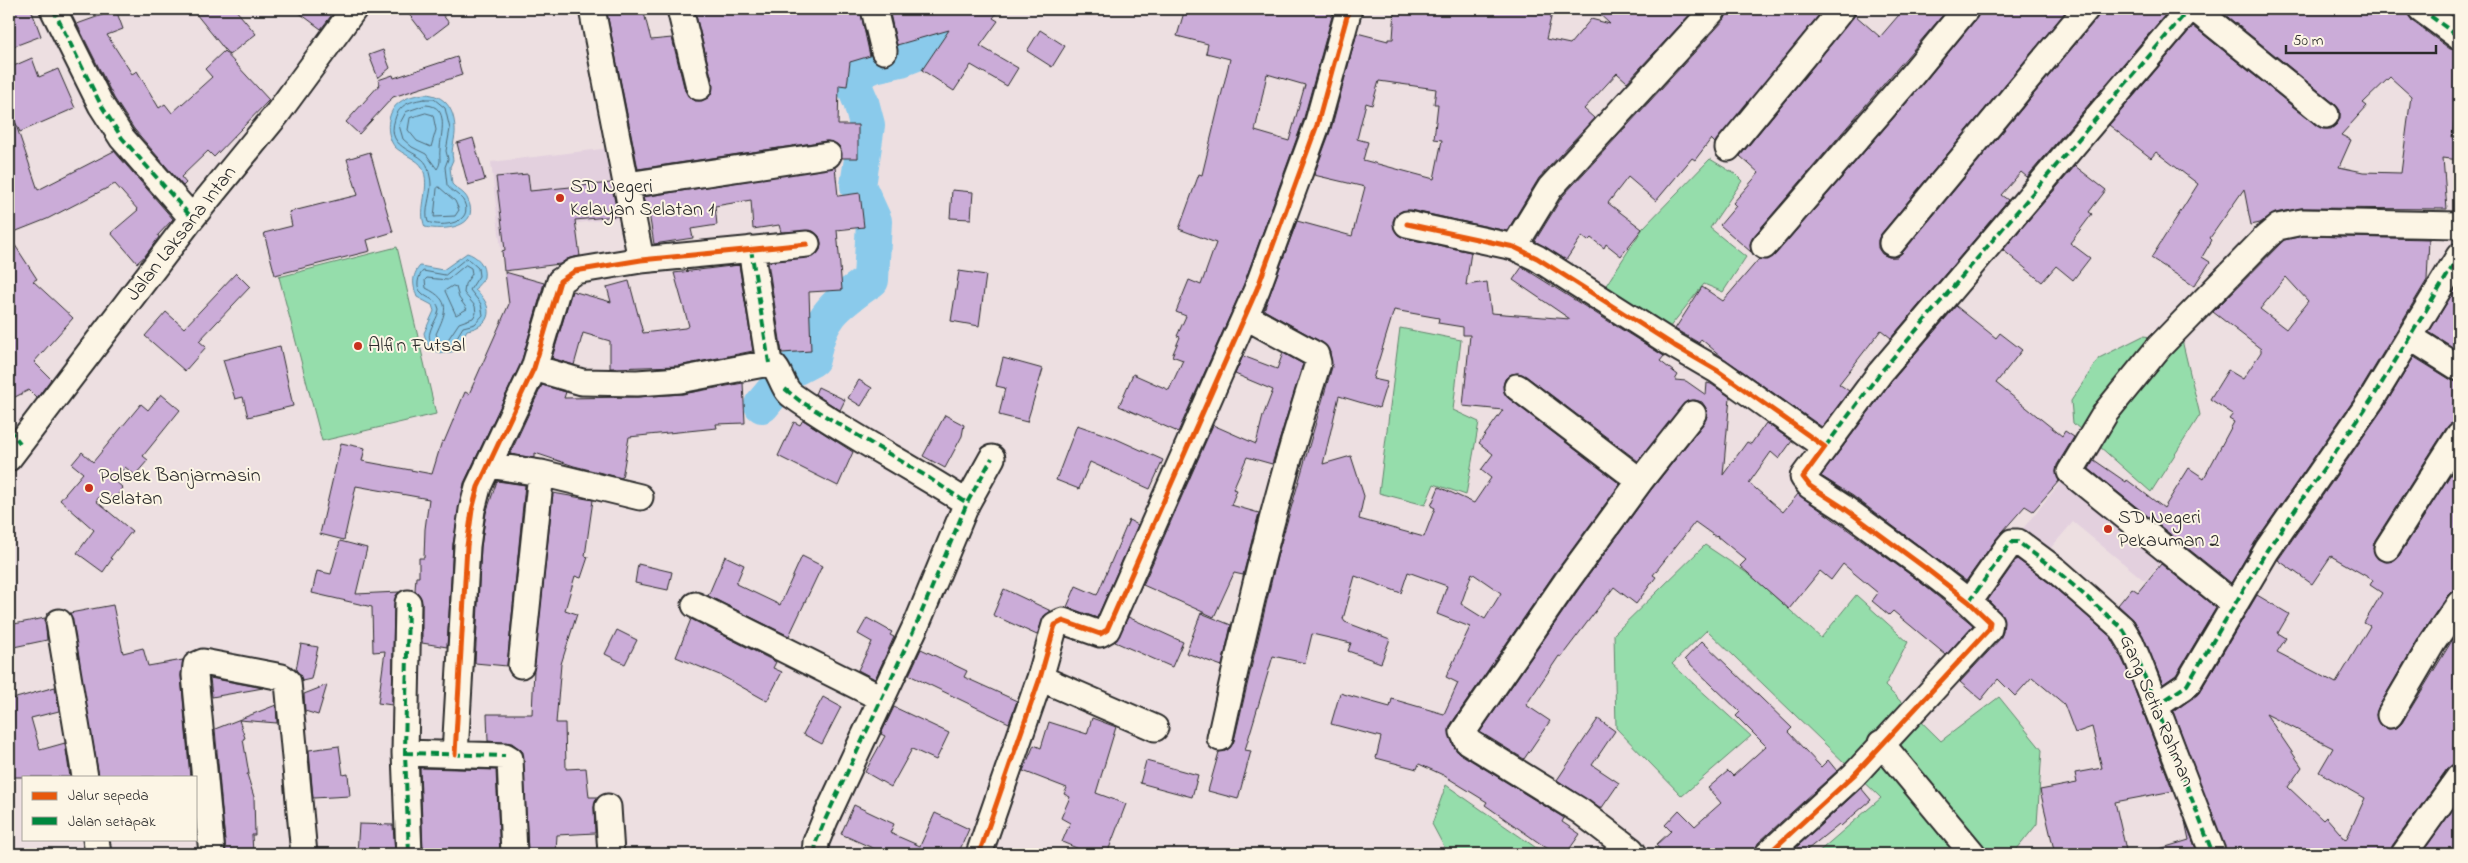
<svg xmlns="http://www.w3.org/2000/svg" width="2468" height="863" font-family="'Indie Flower',sans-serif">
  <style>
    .built { fill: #e3d0de }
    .green { fill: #95ddab; stroke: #60846b }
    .water { fill: #8acaeb; stroke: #648a9e }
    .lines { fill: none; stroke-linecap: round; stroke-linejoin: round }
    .shore { stroke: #516b78; stroke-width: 1 }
    .river { stroke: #8acaeb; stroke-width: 36 }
    .building { fill: #cbacd8; stroke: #2b2b2b; fill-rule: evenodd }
    .minor-casing { stroke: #2b2b2b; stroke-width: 29 }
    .minor { stroke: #fcf5e5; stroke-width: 25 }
    .quiet { stroke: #00873e; stroke-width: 4; stroke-dasharray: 8 4; stroke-linecap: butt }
    .cycleway-casing { stroke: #fcf5e5; stroke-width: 8 }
    .cycleway { stroke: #e8590c; stroke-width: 5 }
    .poi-dot { fill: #c8321e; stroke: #fcf5e5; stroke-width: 2 }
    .labels { text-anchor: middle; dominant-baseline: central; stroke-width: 4; stroke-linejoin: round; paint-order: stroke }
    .poi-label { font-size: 20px; fill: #2b2b2b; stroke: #fcf5e5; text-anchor: start }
    .street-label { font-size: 20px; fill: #2b2b2b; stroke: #fcf5e5 }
  </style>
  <rect width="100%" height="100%" fill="#eddfe1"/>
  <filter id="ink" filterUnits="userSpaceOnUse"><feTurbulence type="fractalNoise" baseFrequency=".02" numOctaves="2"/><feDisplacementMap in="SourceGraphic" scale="10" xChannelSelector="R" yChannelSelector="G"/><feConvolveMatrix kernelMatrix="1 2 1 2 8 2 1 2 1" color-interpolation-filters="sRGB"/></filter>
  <g filter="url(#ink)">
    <path class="built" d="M619 147 627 217 537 228 539 246 501 250 491 162Z
      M2068 473 2167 555 2145 581 2073 522 2043 557 2017 536Z"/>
    <path class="green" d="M1710 159 1735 174 1742 181 1710 228 1746 257 1723 292 1704 284 1665 333 1603 290 1643 228Z
      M397 247 436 414 322 441 279 277Z
      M1400 328 1461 340 1453 410 1479 422 1466 495 1434 484 1425 505 1379 493Z
      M2143 336 2182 340 2200 415 2151 492 2073 423 2071 401 2099 358Z
      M1705 545 1753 577 1821 638 1856 595 1908 642 1885 686 1941 741 1999 697 2042 750 2037 824 2013 854H1816L1881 798 1707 630 1672 664 1751 736 1682 796 1616 728 1614 634Z
      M1446 785 1545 854H1448L1432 824Z"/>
    <path class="water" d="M425 94C445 95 454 109 455 128 456 140 450 148 453 160L450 167 452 184C457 190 465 192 468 200 481 228 443 231 425 227 417 208 432 187 422 167 419 160 402 154 395 147 385 135 386 111 400 102 407 97 416 95 425 94Z
      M467 253C477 256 486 265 484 277 483 282 477 285 475 290 494 305 493 326 467 330L455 351C437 356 428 351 424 333L434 311 432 305 417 297C413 286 411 276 420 266L443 270Z"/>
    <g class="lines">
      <path class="shore" d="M425 99H434L445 108 450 129 446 151 448 159 445 167 447 185C451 192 460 194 464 202 474 223 442 228 428 222 424 211 431 196 431 184 431 179 429 173 428 168 423 149 384 152 395 119 399 104 411 101 425 99Z
        M426 105C451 106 440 135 440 150 439 158 442 162 437 169L426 154 412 147 403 139 399 125 406 112Z
        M426 113 433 115 436 130 431 147 417 141 408 130 410 118Z
        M439 187 455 201 459 210 455 216 434 217 437 189Z
        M467 258 478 268 479 276 470 290 481 304 483 315 475 324 463 327 451 347C441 350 426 346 430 332 432 324 438 318 439 309 436 298 429 300 422 293 415 288 418 276 423 271L445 275Z
        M466 265 471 268 472 274 465 284 464 293 475 306 476 313 473 318 459 323 447 341 440 342 436 334C446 312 452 301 426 288L425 280 427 278 447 280Z
        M453 286 456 287 459 298 467 309 456 315 445 291Z"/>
      <path class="river" d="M762 405 791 370 812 359C819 315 837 304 871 280L874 221 858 186 867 125 861 102 852 81 858 72 874 65 901 59 955 38 965 23 961 9"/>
    </g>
    <path class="building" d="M9 9H31L41 36 12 47 9 37Z
      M192 9H235L256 34 229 55Z
      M294 9H329L334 12 321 29Z
      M405 9H438L449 23 428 39Z
      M625 9H643L651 40 672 38 685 91 695 101H702L709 97 713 84 695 12 704 9H860L870 56 850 62 847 86 839 85 838 125H858V158H842L839 146 833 142 826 141 638 169 607 13Z
      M889 9H1000L993 18 998 21 980 46 1018 68 1007 86 971 65 954 91 922 70 949 30 897 45Z
      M1185 9H1334L1303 121 1244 284 1178 432 1119 406 1133 374 1169 390 1183 360 1172 356 1180 337 1177 336 1186 316 1176 312 1189 280 1201 285 1216 243 1179 229 1199 174 1202 175 1230 59 1206 53 1208 44 1177 36ZM1267 74 1305 85 1289 141 1255 131Z
      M1395 9H1553L1546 39 1570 44 1591 19 1610 24 1594 9H1695L1627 82 1617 73 1584 109 1594 118 1539 178 1507 231 1410 210 1402 211 1396 215 1393 221 1394 229 1398 235 1404 238 1471 252 1466 285 1487 282 1491 313 1570 319 1513 280 1522 267 1664 356 1660 361 1678 375 1675 380 1686 381 1706 395 1707 383 1711 384 1730 397 1723 475 1747 442 1751 444 1766 423 1792 441 1779 459 1771 452 1749 483 1783 512 1798 494 1915 578 1973 625 1946 655 1893 611 1889 615 1872 601 1878 593 1843 564 1831 580 1820 571 1789 609 1740 566 1746 560 1717 536 1716 537 1695 522 1653 575 1656 577 1636 604 1614 587 1561 657 1559 656 1526 705 1550 721 1524 759 1480 732 1578 590 1651 490 1704 423 1707 416 1706 408 1702 402 1695 400 1687 401 1638 461 1526 376 1518 373 1511 374 1505 379 1503 386 1508 398 1620 484 1554 574 1451 724 1449 731 1454 747 1459 753 1564 818 1562 822 1580 834 1566 854H1558L1545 847 1485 805 1487 802 1443 775 1419 764 1417 769 1376 758 1381 737 1331 724 1340 693 1390 707 1392 699 1444 714 1458 683 1446 677 1470 627 1437 614 1447 586 1408 572 1401 593 1355 576 1343 619 1345 622 1390 639 1381 663 1348 651 1351 643 1312 634 1305 663 1273 656 1245 750 1251 751 1238 799 1208 791 1219 752 1230 748 1234 741 1278 553 1332 367 1330 352 1323 343 1264 310 1297 221 1352 236 1365 187 1314 175 1331 129 1357 33 1388 41V39H1393ZM1379 81 1436 89 1434 104H1438L1434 139 1442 140 1434 179 1363 160 1368 142 1357 139 1366 103 1372 105ZM1394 310 1439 318 1438 323 1463 327V335H1470L1463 406 1503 410 1479 443 1493 454 1481 470 1491 478 1474 503 1439 487 1431 506 1435 508 1424 537 1359 519 1364 496 1351 456 1323 464 1339 396 1379 408 1387 382 1373 379ZM1472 573 1501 593 1485 619 1461 604Z
      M1728 9H1824L1715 143 1711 139 1695 160 1692 158 1656 201 1628 177 1608 203 1642 229 1621 256 1606 244 1604 248 1591 238 1588 241 1582 236 1566 260 1535 241 1562 197 1725 19Z
      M1904 9H1948L1753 237 1750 244 1751 252 1720 225 1736 206 1733 203 1759 173 1740 156 1855 15 1880 37Z
      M1980 9H2068L1881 234 1878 240V248L1882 254 1889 257H1897L1903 252 2097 18 2100 9H2170L2027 177 2021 172 2001 195 2008 200 1891 338 1881 330 1839 384 1849 391 1822 427 1722 357 1701 339 1699 343 1675 329 1702 287 1723 301 1759 259 1768 260 1775 255 1922 85 1977 18Z
      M2218 9H2407L2412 21 2450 49 2459 51V89L2452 138 2459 139V160L2443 158 2447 209 2302 208 2275 213 2260 223 2251 225 2244 189 2210 238 2212 240 2202 257 2210 262 2194 286 2151 258 2198 184 2156 152 2151 158 2109 125 2193 26 2317 126 2323 129H2331L2337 124 2340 118V110L2335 104ZM2390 77 2411 96 2401 173 2363 172 2339 167 2351 140 2341 135 2367 106 2363 103Z
      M116 10 123 29 107 35 132 74 137 71 159 108 165 104 172 113 212 77 205 69 224 51 269 100 214 157 208 151 181 177 186 183 183 186 134 129 114 98 77 24Z
      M1040 30 1065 46 1052 67 1027 51Z
      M383 50 390 68 378 78 369 55Z
      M457 57 462 75 393 97 359 134 346 122 380 84 378 80 393 75 394 78Z
      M32 58 39 77 58 69 75 108 20 132 14 119 38 190 114 151 173 219 158 235 159 237 145 256 137 263 111 233 138 210 115 184 47 219 9 234V113L11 112 9 106V68Z
      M473 138 485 180 468 185 457 143Z
      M370 152 393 232 367 240 370 251 275 275 264 233 292 226 289 212 358 195 347 159Z
      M2075 166 2106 190 2089 212 2092 214 2070 243 2090 258 2073 280 2056 266 2042 282 2003 250Z
      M835 167 838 196 860 193 864 227 837 230 842 290 809 292 811 351 782 353 768 262 815 256 820 250 821 243 819 236 813 231 781 232 779 225 753 229 751 200 715 206 717 225 691 229 693 238 654 244 649 213 647 214 643 197Z
      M528 174 530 191 611 183 618 216 575 220 580 256 567 259 560 264 504 271 502 251 505 250 496 177Z
      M952 190 973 192 971 219 950 218Z
      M9 236 37 279 33 281 73 318 34 362 51 379 37 398 29 390 9 400Z
      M2303 236 2429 239 2427 280 2360 391 2255 542 2231 583 2089 469 2094 460 2126 482 2127 480 2164 508 2189 468 2204 478 2234 422 2229 419 2233 414 2210 399 2228 370 2243 379 2261 352V349L2213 312 2284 240ZM2286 277 2308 301 2286 329 2260 309Z
      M739 265 753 351 678 366 610 368V341L583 333 574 365 552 358 572 291 611 302 607 287 629 281 643 333 685 328 689 326 674 273Z
      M959 271 986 275 979 326 951 321Z
      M505 272 544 283 521 363 464 483 453 544 447 647 422 643V603L420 596 415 590 416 577H419V558H424L425 529 429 499 356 486 344 540 320 534 341 443 365 448 362 461 432 474 442 441 444 442 465 392 469 394 509 304Z
      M236 273 250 287 199 341 206 347 185 371 145 336 166 312 184 328Z
      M2459 283V351L2429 332Z
      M1956 306 1996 338 2000 333 2022 350 1996 383 2062 436 2065 431 2074 437 2057 465 2056 472 2059 481 2033 511 2025 506 1996 539 1966 581 1853 496 1821 476 1891 382Z
      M280 346 293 406 248 417 243 397 235 399 223 360Z
      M1283 353 1303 364 1272 464 1247 457 1233 489 1237 490 1231 505 1259 513 1243 575 1234 573 1214 617 1143 585 1213 425 1256 444 1263 416 1273 390 1235 374 1243 356 1277 369Z
      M2414 357 2451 380 2459 382V421L2452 423 2447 427 2375 540 2373 548 2375 555 2386 562 2393 561 2399 556 2459 461V590L2452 591 2447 596 2421 634 2378 708 2376 715 2382 727 2389 729 2397 728 2402 723 2459 629V763L2447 769 2392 846 2390 854H2227L2173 712 2199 693 2257 595 2289 614 2278 633 2286 638 2277 652 2336 683 2370 626 2364 623 2382 593 2370 585 2373 580 2331 556 2312 584 2278 560 2384 407ZM2266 714 2333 748 2319 772 2365 798 2346 840 2326 817 2323 820 2288 787 2302 767Z
      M1003 358 1043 369 1027 422 999 415 1005 388 996 386Z
      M859 380 872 388 861 406 848 398Z
      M743 383 745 423 716 424 717 428 629 437 622 478 574 466 535 453V458L510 454 542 385 566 392 564 398 637 397 683 394Z
      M818 387 845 400 840 410 815 394Z
      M161 394 180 410 143 456 148 460 135 475 125 467 114 480 123 488 114 499 104 491 96 501 132 531 110 558 112 559 103 572 77 553 94 530 60 500 83 473 72 464 82 452 93 462 141 404 148 410Z
      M945 415 964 425 962 436 945 468 923 456Z
      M803 420 853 452 838 486 778 456 794 422 800 425Z
      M1077 425 1112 437 1163 460 1150 489 1090 462 1079 489 1056 480Z
      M497 481 525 485 507 666 475 663 481 547 486 513Z
      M553 493 593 500 585 556 588 557 581 578 575 576 565 610 577 614 561 664 556 723H565L566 769 586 768 589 797H599L594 807 595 833 557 835 556 852H528L523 752 512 743 488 741 487 714H532L534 669Z
      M1129 520 1138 525 1097 618 1067 607 1076 586 1097 595Z
      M340 541 367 548 356 594 399 592 394 603 392 705 378 703 385 651 373 652 372 607 312 593 317 571 331 574Z
      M725 556 744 565 736 584 780 605 802 556 822 566 789 636 708 596Z
      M2017 559 2048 582 2111 637 2126 667 2173 791 2115 802 2127 854H2055L2040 790 2077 783 2075 773 2102 768 2092 727 2075 733 2064 704 2032 677 2015 696 1998 679 1981 700 1960 682 2000 639 2003 632V617L1988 600Z
      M638 564 672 572 668 590 635 583Z
      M2161 564 2216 608 2176 675 2163 684 2143 636 2134 620 2118 605 2132 588 2138 592Z
      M1004 589 1051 611 1044 616 1037 635 993 615Z
      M113 605 123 653 143 648 148 666 183 660 181 676 190 777H99L70 613Z
      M1201 613 1231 625 1222 666 1186 653Z
      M1128 617 1183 642 1172 667 1115 642Z
      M45 618 47 640 9 648V625Z
      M867 618 892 632 890 635 894 637 875 679 858 670 872 642 858 634Z
      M691 619 776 662 773 668 782 672 767 701 722 676 676 657Z
      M617 630 637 640 625 664 605 654Z
      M1702 641 1792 728 1788 732 1821 767 1828 760 1837 771 1758 843 1754 854H1664L1656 845 1671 831 1665 825 1679 810 1695 826 1721 803 1708 788 1728 771 1733 776 1766 746 1736 716 1740 712 1685 659Z
      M301 644 318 647 311 679 302 681 296 670Z
      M921 649 967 671 964 677 1017 701 1009 723 909 675Z
      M210 678 263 688 212 697Z
      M327 685 318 715 305 711 304 694Z
      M55 687 59 711 31 718 40 750 65 743 70 777H9V700Z
      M823 697 841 707 822 744 803 734Z
      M276 705 277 723 239 720 245 738 243 739 249 774H247L254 797 255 835H252L253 854H226L215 729Z
      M894 707 949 733 936 760 912 749 891 787 865 772 885 736 881 734Z
      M1092 718 1116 727 1096 793 1126 804 1107 854H1091L1062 842 1070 823 1061 818 1070 797 1064 794 1067 788 1023 771 1034 745 1041 748 1049 722 1087 734Z
      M1598 719 1615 731 1592 765 1619 783 1601 809 1557 780Z
      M339 746 343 775 348 774 350 796 313 798 309 750Z
      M1146 761 1198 775 1192 797 1140 783Z
      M420 768 496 770 500 854H474L473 850H423Z
      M1861 788 1871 800 1841 826 1839 824 1802 854H1789Z
      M2459 801V854H2421Z
      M854 805 894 824 890 833 920 846 935 813 969 829 958 854H886L841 834Z
      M2185 821 2198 854H2157L2156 850 2189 840Z
      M359 824 393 825 395 854H357Z"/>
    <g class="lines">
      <g class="minor-casing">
        <path id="minor" d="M53 9 101 105 122 138 192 218
          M592 9 641 260
          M680 9 699 87
          M874 9 884 51
          M2195 9 2326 115
          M2421 9 2459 37
          M1728 148 1842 9
          M627 185 828 155
          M1407 224 1514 247 1537 258 1675 346 1718 371 1825 447 1803 477 1810 486 1844 508 1924 567 1969 602 1990 622 1989 629 1854 775 1768 854
          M1892 243 2086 9
          M1764 246 1911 76 1966 9
          M1514 247 1550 188 1714 9
          M751 249 769 363
          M2410 337 2459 368
          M534 368 582 382 637 383 680 380 769 363C781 368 781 388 793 396 848 435 910 466 967 503
          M1517 387 1640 481
          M1825 447 1880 373 2189 9
          M9 458 192 218 277 114 354 9
          M488 465 541 473 640 497
          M2387 548 2459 435
          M1969 602 2007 548 2012 542H2018L2057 571 2122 628 2131 643 2139 662 2213 854
          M408 603 405 753 409 854
          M695 605 881 698
          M2235 605 2070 472 2106 412 2159 347 2265 238 2278 227 2302 222 2459 225
          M59 622 85 777
          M521 665 541 473
          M1040 678 1155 728
          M2156 706 2187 685 2267 550 2372 399 2459 256
          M2390 715 2433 642 2459 604
          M1220 738C1248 611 1278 486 1318 363L1316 355 1245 316
          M1881 743 1973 854
          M405 753 505 756 510 759 514 854
          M455 754 467 546 472 510 478 487 534 368 560 281 575 271 641 260 807 244
          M608 807 611 854
          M96 839 98 854
          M212 854 195 675 196 665 203 662 282 677 288 682 304 854
          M815 854 816 842 825 820 918 621 967 503 992 458
          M979 854 1040 678 1055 625 1063 621 1100 634 1107 630 1257 289 1317 125 1349 9
          M1634 854 1631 850 1580 811 1467 741 1463 732 1566 582 1640 481 1693 414
          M2404 854 2459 777"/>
      </g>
      <use href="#minor" class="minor"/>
      <path class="quiet" d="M53 9 101 105 122 138 192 218
        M2421 9 2459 37
        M751 249 769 363
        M785 389 800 401 926 476 967 503
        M9 429 20 443
        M1825 447 1880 373 2189 9
        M1969 602 2007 548 2012 542H2018L2057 571 2122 628 2131 643 2139 662 2213 854
        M408 603 405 753 409 854
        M2156 706 2187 685 2267 550 2372 399 2459 256
        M405 753 505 756
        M815 854 816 842 825 820 918 621 967 503 992 458"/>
      <g class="cycleway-casing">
        <path id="cycleway" d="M1407 224 1514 247 1537 258 1675 346 1718 371 1825 447 1803 477 1810 486 1844 508 1924 567 1969 602 1990 622 1989 629 1854 775 1768 854
          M455 754 467 546 472 510 478 487 534 368 560 281 575 271 641 260 807 244
          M979 854 1040 678 1055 625 1063 621 1100 634 1107 630 1257 289 1317 125 1349 9"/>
      </g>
      <use href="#cycleway" class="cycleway"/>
    </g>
  </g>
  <g class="poi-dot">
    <circle cx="560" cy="198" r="5"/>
    <circle cx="358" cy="346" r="5"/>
    <circle cx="89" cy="488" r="5"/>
    <circle cx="2108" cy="529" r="5"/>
  </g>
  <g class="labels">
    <g class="poi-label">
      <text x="570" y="187">SD Negeri<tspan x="570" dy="23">Kelayan Selatan 1</tspan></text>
      <text x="368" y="346">Alfin Futsal</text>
      <text x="99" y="476">Polsek Banjarmasin<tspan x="99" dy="23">Selatan</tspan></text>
      <text x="2118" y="518">SD Negeri<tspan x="2118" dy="23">Pekauman 2</tspan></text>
    </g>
    <g class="street-label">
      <text transform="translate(182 234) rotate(-52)">Jalan Laksana Intan</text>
      <text transform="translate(2156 711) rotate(67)">Gang Setia Rahman</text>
    </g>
  </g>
  <rect width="2468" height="863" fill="none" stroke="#fcf5e5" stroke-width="30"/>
  <rect x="15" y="15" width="2438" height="833" fill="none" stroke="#2b2b2b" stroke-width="2" filter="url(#ink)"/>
  <rect x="22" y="776" width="175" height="65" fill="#fcf5e5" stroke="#a8a49b"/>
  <rect x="32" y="792" width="25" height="8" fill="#e8590c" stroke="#a8a49b"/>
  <text x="68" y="800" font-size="15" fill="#2b2b2b">Jalur sepeda</text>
  <rect x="32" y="817" width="25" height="8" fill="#00873e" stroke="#a8a49b"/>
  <text x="68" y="826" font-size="15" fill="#2b2b2b">Jalan setapak</text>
  <path d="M2286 45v8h150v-8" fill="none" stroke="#2b2b2b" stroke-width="2.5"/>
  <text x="2293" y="45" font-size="15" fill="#2b2b2b" stroke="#fcf5e5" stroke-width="4" paint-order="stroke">50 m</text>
</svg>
